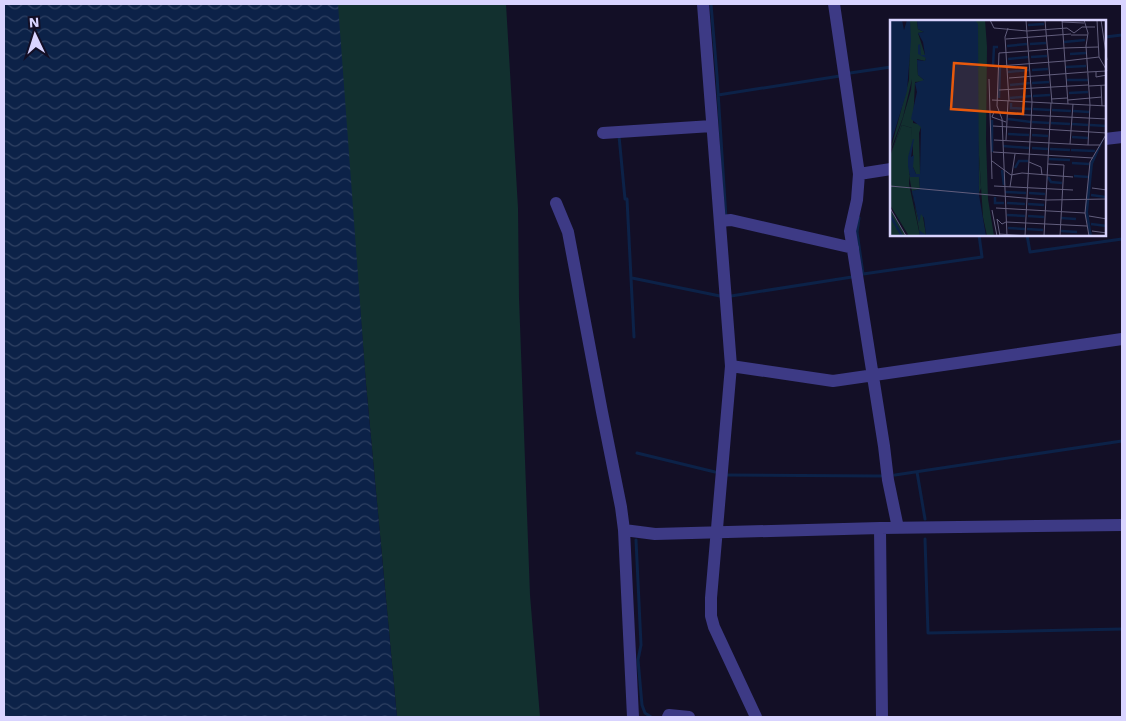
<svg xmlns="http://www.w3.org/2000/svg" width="1126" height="721" font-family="'Work Sans',sans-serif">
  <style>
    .grass { fill: #12302f }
    .water { fill: url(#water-waves) }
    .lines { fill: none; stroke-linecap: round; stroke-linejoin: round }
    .stream { stroke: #0c2248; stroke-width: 3 }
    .minor { stroke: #3d3a85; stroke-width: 12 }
    .inset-river { fill: none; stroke: #0c2248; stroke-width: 2.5 }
    .inset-road { fill: none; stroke: #625e7d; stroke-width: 1 }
    .view { fill: #e8590c; fill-opacity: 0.15; stroke: #e8590c; stroke-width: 2.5 }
    .inset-edge { fill: none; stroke: #d9d4ff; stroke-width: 2.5 }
  </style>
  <defs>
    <pattern id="water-waves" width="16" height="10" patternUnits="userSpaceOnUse" patternTransform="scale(1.25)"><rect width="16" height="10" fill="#0c2248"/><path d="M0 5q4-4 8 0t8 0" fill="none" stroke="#2f4163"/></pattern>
  </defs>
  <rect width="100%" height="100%" fill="#130f26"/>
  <path class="grass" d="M336 4H506L518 208 519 298 530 595 540 717H397L366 384Z"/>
  <path class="water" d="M4 4H338L366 384 397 717H4Z"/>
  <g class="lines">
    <path class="stream" d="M711 4 717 76 726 218
      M1105 37 1122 35
      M850 73 891 67
      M718 95 840 76
      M619 136 625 199H627L634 337
      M859 218 857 232 863 274 982 257 979 235
      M1027 235 1030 252 1122 239
      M632 278 720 296
      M731 296 852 277
      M637 453 715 472
      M917 472 925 519
      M727 475 881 476
      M895 475 1122 441
      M925 539 928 633 1122 629
      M636 540 641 645 638 660 642 705 645 713 651 717"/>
    <path class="minor" d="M703 4 731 366 711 598V616L714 627 756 717
      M834 4 859 174 857 200 850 231 884 446 888 480 898 528
      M603 133 712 126
      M1105 139 1122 137
      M859 174 891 169
      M556 203 568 232 602 412 621 507 624 530 633 717
      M720 221 731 220 853 248
      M731 366 833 381 1122 339
      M880 528 882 717
      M624 530 655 534 880 528 1122 525
      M668 717 669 715 689 717"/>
  </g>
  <g transform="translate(890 20)">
    <rect width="216" height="216" fill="#130f26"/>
    <path d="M20 0H27L28 9 34 12 28 13 36 38 35 41 27 39 28 55 34 60H48L25 62 23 103 42 107H31L29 113 30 154H26L23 147V125L18 137 22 108 12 105 0 136 13 98 21 70 22 59 13 97 0 132 19 60ZM85 0H95L97 27 96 120 88 121 91 168 89 173ZM19 155 29 157 30 169 23 171V179L29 201 27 173 29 172 36 215 29 212 30 215ZM0 189 16 216H0Z" fill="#12302f"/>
    <path d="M12 105 22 108 19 164 30 216H19L0 185V136ZM88 120H96L98 179 104 216H97L93 197Z" fill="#12302f"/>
    <path d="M0 0H12L14 10 17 0H20L21 20 17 71 0 126ZM27 0H85L88 4 89 175 96 216H30L29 210 36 215 34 198 31 194 29 203 22 171 30 169 29 157H20L18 146V137L23 119H24L21 137 24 135 23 147 26 154H30L31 107 21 99 27 72 25 63 34 60 28 55 27 40 35 41 36 38 28 34V25L30 24 31 35H35L33 22 28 13 34 12 28 9ZM216 114 203 144 198 192 202 216H199L195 191 200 143Z" fill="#0c2248"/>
    <path class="inset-river" d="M138 5 154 4M174 22 195 20M140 24 156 23M117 26 137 24M180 34 196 33M141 37 157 36M118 39 138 37M103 46 104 27H108M176 47 196 46M142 50 158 49M118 52 139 50M177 60H198M142 63 159 62M120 65 140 63M179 73 198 72M143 76 160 75M109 78 110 47M120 78 141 76M121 83V88L141 89M143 89 160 90M162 90 181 91M183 91 199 92M118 99 141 102M102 100V132M142 102 159 103M161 103 180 104M182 104 198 105M200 105 217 106M118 114 139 115M142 115 158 116M182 117 198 118M113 126 139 128M142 128 158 129M160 129 180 130M181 130 205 131M159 139 180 140M182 143 199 144M125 148 129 141H138M112 150 114 165M184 156 199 157M158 157 161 162 172 163M115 172 136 173M139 173 155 174M201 175 216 177M105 177V183H114M117 183 135 184M138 184 154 185M0 195 12 216M117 195 135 196M138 196 154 197M171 198 186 199M201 204 217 206M118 208 135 209M137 209 153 210M171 211 187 212"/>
    <path class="inset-road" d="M100 0 104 8 137 11M155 0 162 83M172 0 178 84M194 0 198 13 196 26 200 85M207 0 209 37 217 51M211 0 217 40M172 2 194 3M118 8 115 17 119 81M137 11 177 8 184 13 192 7H205M181 15H197M116 19 181 14M174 28 208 27M139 31 174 28M175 41 209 37M109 46 175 41M198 52 217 51M206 52V57L217 55M119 58 197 52M99 59 102 159M211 65 212 86M199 66 217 65M109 70 198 65M161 79 177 78M102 80 217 86M178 80 212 77M200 85 198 125H210M118 94 217 99M116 102 102 97 104 92 118 93M103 106 217 113M104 120 198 125M116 120 118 81M180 124 183 84M103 132 203 138M102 141 121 155 132 153 183 157M139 142 151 147 152 155M158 144 174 145 170 216M0 166 156 180 217 179M104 166 183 170M120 167 125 134M202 168 217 170M0 188 16 216M106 188 195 193M102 190 107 216M199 196 217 199M107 199 112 204 116 202 197 206M107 199 110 216M202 211 217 213M109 214 139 216M117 216 112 99 107 86 109 33 138 31M135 216 142 82 136 0M154 216 161 83M199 216 195 193 200 142 217 113"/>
    <path class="view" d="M64 43 136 48 133 94 61 89Z"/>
    <rect width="216" height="216" class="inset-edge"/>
  </g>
  <rect width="1126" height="721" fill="none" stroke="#d9d4ff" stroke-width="10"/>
  <g transform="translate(35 35) rotate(356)" stroke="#130f26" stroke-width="4" paint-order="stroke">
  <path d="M0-4L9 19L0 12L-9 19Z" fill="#d9d4ff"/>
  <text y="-8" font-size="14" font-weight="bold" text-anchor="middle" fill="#d9d4ff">N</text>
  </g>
</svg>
